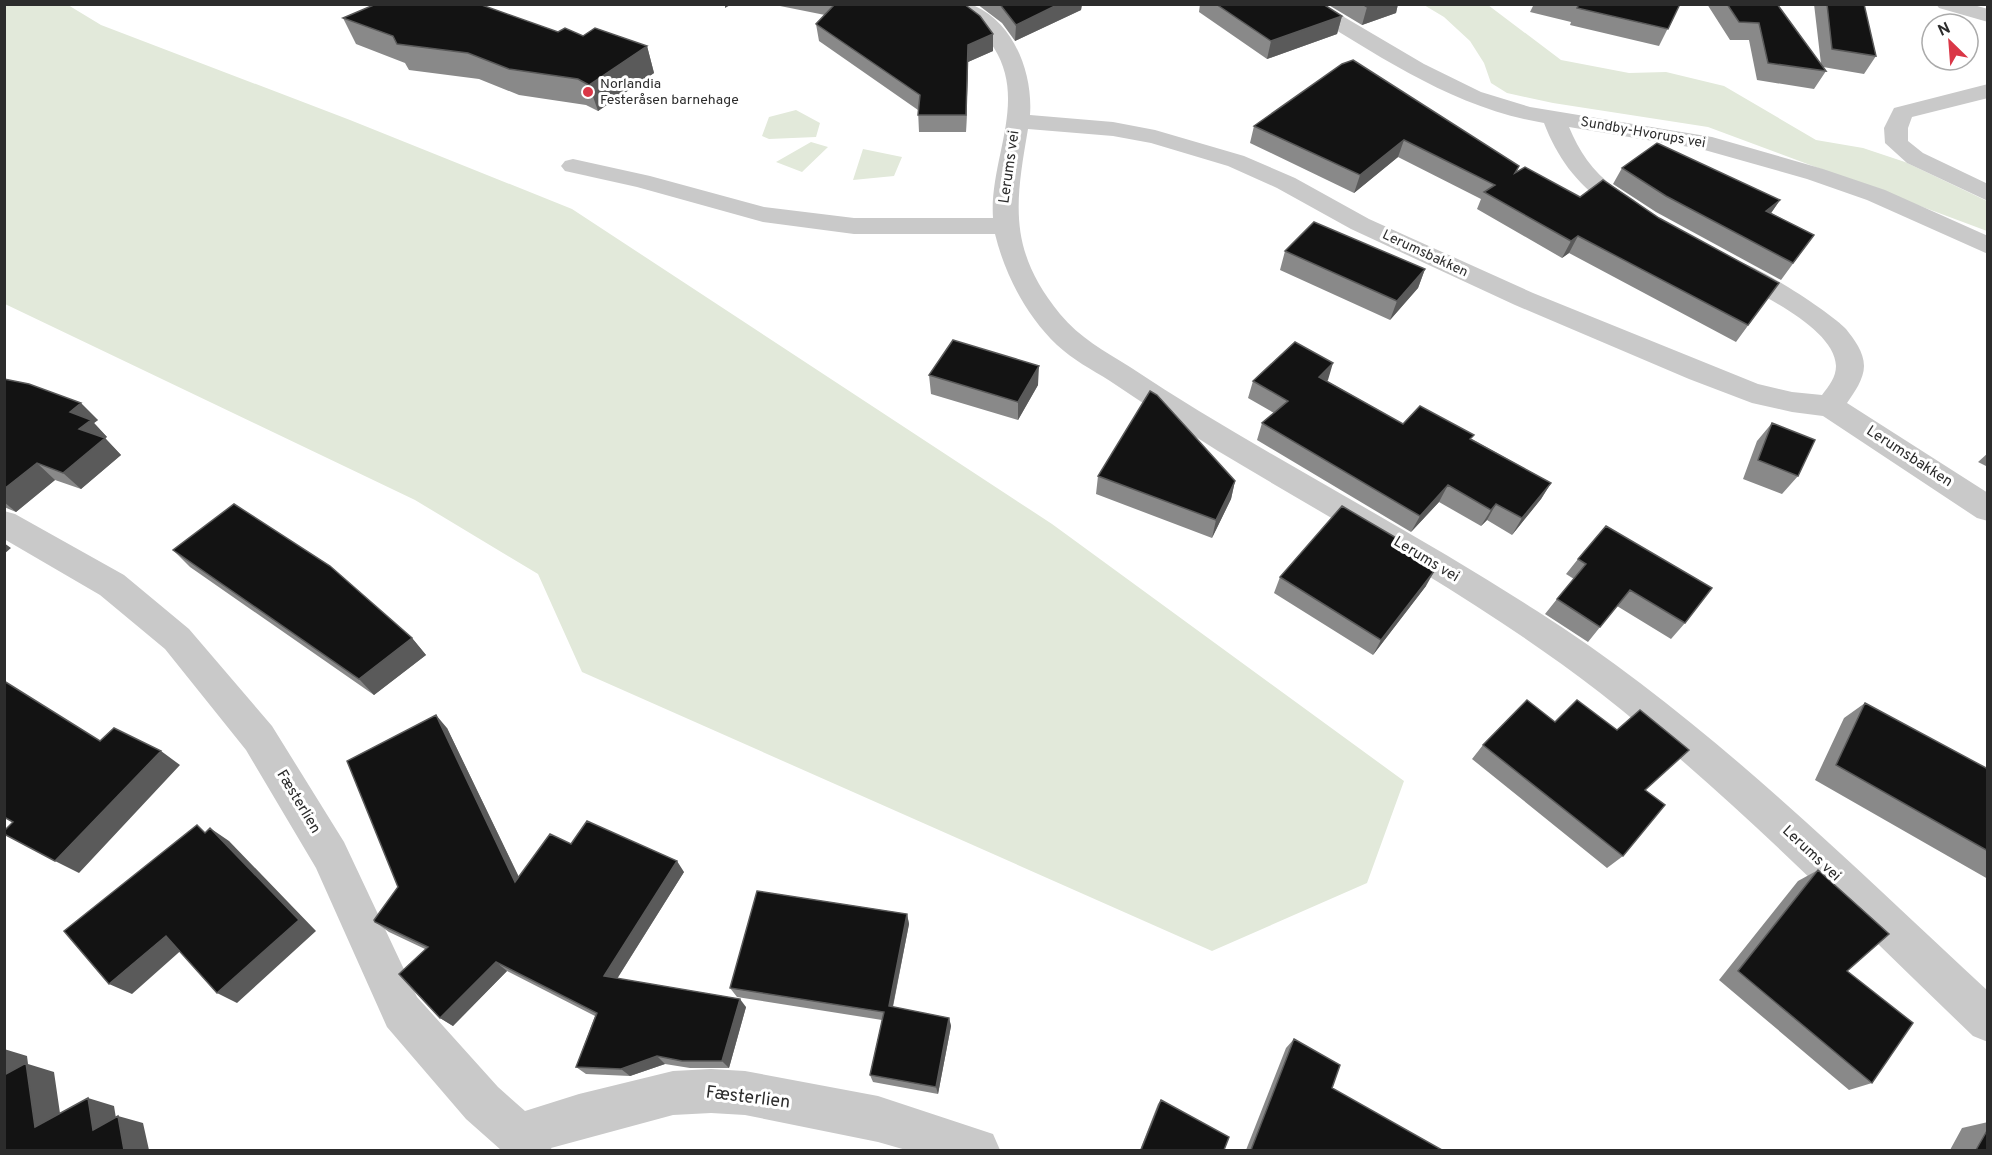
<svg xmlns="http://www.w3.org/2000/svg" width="1992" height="1155" font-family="Overpass,sans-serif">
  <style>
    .green { fill: #e2e9da }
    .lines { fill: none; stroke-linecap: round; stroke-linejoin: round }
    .minor { fill: #c9c9c9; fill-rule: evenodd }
    .wall { fill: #898989 }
    .shaded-wall { fill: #5a5a5a }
    .building { fill: #131313; stroke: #5a5a5a; stroke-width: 1.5 }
    .poi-dot { fill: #da3747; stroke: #fff; stroke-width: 2 }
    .labels { text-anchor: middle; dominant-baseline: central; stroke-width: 6; stroke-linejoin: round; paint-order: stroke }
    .far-poi-label { font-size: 14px; fill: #2c2c2c; stroke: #fff; text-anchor: start }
    .far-street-label { font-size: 14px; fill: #2c2c2c; stroke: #fff }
    .street-label { font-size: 15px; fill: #2c2c2c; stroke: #fff }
    .near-street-label { font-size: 18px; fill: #2c2c2c; stroke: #fff }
  </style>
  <rect width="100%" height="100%" fill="#fff"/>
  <path class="green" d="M4 5H68L101 25 350 120 572 209 1052 524 1404 781 1367 883 1212 951 582 672 538 574 415 500 5 304Z
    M1424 5H1488L1561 60 1629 73 1666 72 1724 86 1816 140 1863 148 1905 162 1987 201V231L1708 127 1553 103 1507 93 1491 83 1484 63 1470 41 1444 17Z
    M796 110 820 123 816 137 769 139 762 136 769 117Z
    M811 142 828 147 802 172 776 162Z
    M863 149 902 157 894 176 853 180Z"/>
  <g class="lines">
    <path class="minor" d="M947 4C955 4 967 2 975 6 1015 24 1033 75 1030 115L1113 122 1155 130 1244 156 1295 178 1369 219 1533 293 1758 384 1792 392 1822 395C1829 386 1836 377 1836 366 1835 327 1753 291 1724 275L1720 269 1724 263C1727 262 1730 261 1733 261 1751 260 1833 314 1846 329 1854 339 1864 352 1864 366 1864 379 1854 393 1847 403L1988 493V521L1977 518 1823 416 1792 412 1752 403 1689 379 1515 305 1351 229 1277 188 1228 166 1151 143 1113 136 1028 129C1015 204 1008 250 1060 314 1080 338 1104 351 1130 367 1153 382 1176 397 1199 411 1311 479 1427 540 1537 611 1701 715 1846 859 1988 991V1042L1973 1036C1851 919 1732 796 1599 692 1480 600 1346 528 1218 451 1182 428 1145 405 1110 381 1091 369 1073 360 1057 345 1026 315 1005 275 995 234H854L763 222 637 187 565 171 561 166 565 161 573 159 650 176 764 207 854 218H993C989 160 1028 102 994 48 987 36 977 26 966 18 959 13 952 11 947 4Z
      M1297 4H1322L1424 64 1481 92 1530 107 1712 137 1823 169 1885 190 1988 236V254L1867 200 1807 179 1701 149 1569 127C1579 151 1592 171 1614 187 1624 194 1638 200 1644 210L1641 215C1627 219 1618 212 1606 204 1576 183 1557 157 1544 123 1453 108 1378 55 1300 8Z
      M1936 4H1970L1988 9V22L1939 8Z
      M1988 84V98L1912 117 1908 128V141L1923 153 1988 184V201L1907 163 1885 143 1884 128 1894 108Z
      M4 511 15 514 124 575 189 629 272 726 344 842 417 997 498 1087 525 1111 579 1094 673 1071 711 1069 745 1071 878 1096 993 1134 1000 1150H906L878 1142 745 1115 711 1113 673 1115 551 1148 552 1150H501L466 1119 387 1027 316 868 246 750 165 649 100 595 4 539Z"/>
  </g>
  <path class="wall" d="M376 4H486L484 6 558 32 647 46 654 73 598 111 586 105 519 95 479 79 409 70 405 63 356 44 343 18Z
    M770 4H964L993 51 968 62 966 132H919L918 110 819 41 816 24 825 15Z
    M977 4H1082L1081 10 1015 41 1002 23Z
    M1200 4H1323L1342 16 1337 34 1267 59 1199 12Z
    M1327 4H1398L1396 13 1362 25Z
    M1529 4H1680L1659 46 1570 25 1571 22 1530 12 1533 6 1529 5Z
    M1707 4H1777L1821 64 1814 4H1864L1876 56 1864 74 1823 67 1826 71 1814 89 1757 80 1749 40H1730Z
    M1342 64 1517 172 1580 197 1659 218 1779 283 1736 342 1569 253 1562 258 1477 209 1481 199 1398 157 1354 193 1250 143 1254 126Z
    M1622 168 1780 200 1771 213 1814 235 1781 280 1656 212 1613 184Z
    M1285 251 1425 269 1418 288 1390 320 1280 270Z
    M929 375 1038 385 1018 420 931 394Z
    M4 379 98 420 94 423 107 437 105 438 121 455 81 489 55 480 16 512 4 507Z
    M1328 380 1327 381 1403 424 1472 439 1551 483 1541 499 1512 535 1487 520 1481 526 1439 502 1411 532 1257 440 1262 423 1274 413 1248 398 1253 381Z
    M1772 423 1798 476 1782 494 1743 479 1757 441Z
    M1988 453V467L1978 462Z
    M1098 476 1235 481 1231 499 1212 538 1096 494Z
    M1394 546 1426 586 1373 655 1274 593 1280 577Z
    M173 550 412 638 426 655 374 695 190 567Z
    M1578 559 1685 623 1671 639 1617 606 1588 642 1545 614 1557 599 1574 579 1566 574Z
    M1865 703 1988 769V879L1815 780 1844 718Z
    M447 728 519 877 571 844 684 872 617 979 746 1007 729 1068H690L665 1064 630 1076 586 1074 576 1067 595 1016 507 971 453 1026 440 1018 425 949 389 932 375 922 398 887Z
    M1483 745 1645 790 1623 856 1607 868 1472 759Z
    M1818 870 1847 971 1872 1083 1849 1090 1719 980 1798 881Z
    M907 914 909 924 893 1007 949 1018 951 1026 938 1094 873 1082 870 1075 882 1020 737 997 730 988Z
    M1294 1039 1332 1088 1442 1150H1246L1286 1048Z
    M1161 1100 1224 1150H1140L1158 1104Z
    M1988 1122V1150H1950L1962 1128Z"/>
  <path class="shaded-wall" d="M725 4H732L725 8Z
    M1059 4H1082L1081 10 1015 41 1016 25Z
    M1374 4H1398L1396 13 1362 25 1367 7Z
    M1342 16 1337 34 1267 59 1271 41Z
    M993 34V51L968 62 966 132V115L968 45Z
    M647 46 654 73 598 111 589 85Z
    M1404 140 1398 157 1354 193 1360 175Z
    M1780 200 1769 216 1766 211Z
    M1578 236 1569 253 1562 258 1571 241Z
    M1425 269 1418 288 1390 320 1397 301Z
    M1333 363 1328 380 1313 394 1319 377Z
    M1039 366 1038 385 1018 420V402Z
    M81 403 98 420 94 423 107 437 105 438 121 455 81 489 63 473 79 429 70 412Z
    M37 463 55 480 16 512 4 502V489Z
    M1235 481 1231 499 1212 538 1216 520Z
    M1551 483 1541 499 1512 535 1522 518Z
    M1448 485 1439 502 1411 532 1420 516Z
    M1496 504 1487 520 1481 526 1491 510Z
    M4 543 11 548 4 554Z
    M1435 570 1426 586 1373 655 1381 640Z
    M412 638 426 655 374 695 359 679Z
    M436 715 447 728 526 892 515 882Z
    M161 751 180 765 79 873 55 861Z
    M210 828 229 841 316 931 237 1003 217 993Z
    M677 861 684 872 613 985 604 976Z
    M907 914 909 924 891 1015 889 1006Z
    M166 936 186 946 132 994 109 984Z
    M496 962 507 971 453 1026 440 1018Z
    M740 999 746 1007 729 1068 722 1061Z
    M949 1018 951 1026 938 1094 936 1087Z
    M4 1049 27 1056 28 1064 54 1072 63 1134 35 1127 4 1077Z
    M657 1056 665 1064 630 1076 621 1069Z
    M88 1098 114 1106 119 1137 93 1130Z
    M118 1116 143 1123 149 1150H124Z"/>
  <path class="building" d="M376 4H479L558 32 565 28 583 36 595 28 647 46 589 85 578 79 509 69 468 53 397 44 393 36 343 18Z
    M835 4H964L980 16 993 34 968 45 966 115H918L920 95 816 24Z
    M1000 4H1059L1016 25 1002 7Z
    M1216 4H1323L1342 16 1271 41Z
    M1362 4H1374L1367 7Z
    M1579 4H1680L1668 29 1577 8Z
    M1727 4H1777L1826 71 1768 63 1759 23 1739 22Z
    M1827 4H1864L1876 56 1832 49Z
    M1353 60 1519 166 1515 173 1525 167 1580 197 1603 180 1659 218 1779 283 1748 325 1578 236 1571 241 1484 192 1495 185 1404 140 1360 175 1254 126 1342 64Z
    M1657 143 1780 200 1766 211 1814 235 1793 263 1666 196 1622 168Z
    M1314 222 1425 269 1397 301 1285 251Z
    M953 340 1039 366 1018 402 929 375Z
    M1295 342 1333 363 1319 377 1403 424 1420 406 1474 435 1470 439 1551 483 1522 518 1496 504 1491 510 1448 485 1420 516 1262 423 1288 401 1253 381Z
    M4 379 29 384 81 403 70 412 91 420 79 429 105 438 63 473 37 463 4 489Z
    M1150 391 1157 395 1235 481 1216 520 1098 476Z
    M1772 423 1815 440 1798 476 1758 460Z
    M234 504 330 566 412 638 359 679 173 550Z
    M1342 506 1398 539 1392 545 1435 570 1381 640 1280 577Z
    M1606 526 1712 588 1685 623 1630 590 1600 627 1557 599 1586 564 1578 559Z
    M4 681 100 741 114 728 161 751 55 861 4 834V831L13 822 4 817Z
    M1527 700 1555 722 1577 700 1617 730 1640 710 1689 750 1645 790 1665 805 1623 856 1483 745Z
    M1865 703 1988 769V851L1836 765Z
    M436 715 515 882 550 834 571 844 587 821 677 861 604 976 740 999 722 1061H682L657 1056 621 1069 576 1067 597 1013 496 962 440 1018 399 974 428 947 375 922 374 920 398 887 347 761Z
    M197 825 205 833 210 828 299 920 217 993 166 936 109 984 64 931Z
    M1818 870 1889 934 1847 971 1913 1023 1872 1083 1738 971Z
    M757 891 907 914 889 1006 949 1018 936 1087 870 1075 884 1012 730 988Z
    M1294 1039 1340 1065 1332 1088 1442 1150H1251Z
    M26 1063 35 1127 88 1098 93 1130 118 1116 124 1150H4V1075Z
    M1161 1100 1229 1137 1224 1150H1141Z
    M1988 1129V1150H1976Z"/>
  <circle class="poi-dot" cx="588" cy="92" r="6"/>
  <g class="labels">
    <g class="far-poi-label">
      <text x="600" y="84">Norlandia<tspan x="600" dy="16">Festeråsen barnehage</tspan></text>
    </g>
    <g class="far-street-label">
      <text transform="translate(1643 133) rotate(10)">Sundby-Hvorups vei</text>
      <text transform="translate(1425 254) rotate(25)">Lerumsbakken</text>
    </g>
    <g class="street-label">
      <text transform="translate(1010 167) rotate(-82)">Lerums vei</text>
      <text transform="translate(1909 457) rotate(33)">Lerumsbakken</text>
      <text transform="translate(1426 560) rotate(31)">Lerums vei</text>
      <text transform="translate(298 802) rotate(59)">Fæsterlien</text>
      <text transform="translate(1811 854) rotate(43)">Lerums vei</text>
    </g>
    <g class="near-street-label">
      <text transform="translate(748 1098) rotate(7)">Fæsterlien</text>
    </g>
  </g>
  <rect width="1992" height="1155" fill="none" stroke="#2c2c2c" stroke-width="12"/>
  <g transform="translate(1950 42) rotate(335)"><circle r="28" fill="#ffffff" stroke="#ababab" stroke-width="1.5"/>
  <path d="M0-4.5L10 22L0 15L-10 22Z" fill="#da3747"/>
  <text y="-9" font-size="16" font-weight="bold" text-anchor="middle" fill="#2c2c2c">N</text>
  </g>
</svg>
